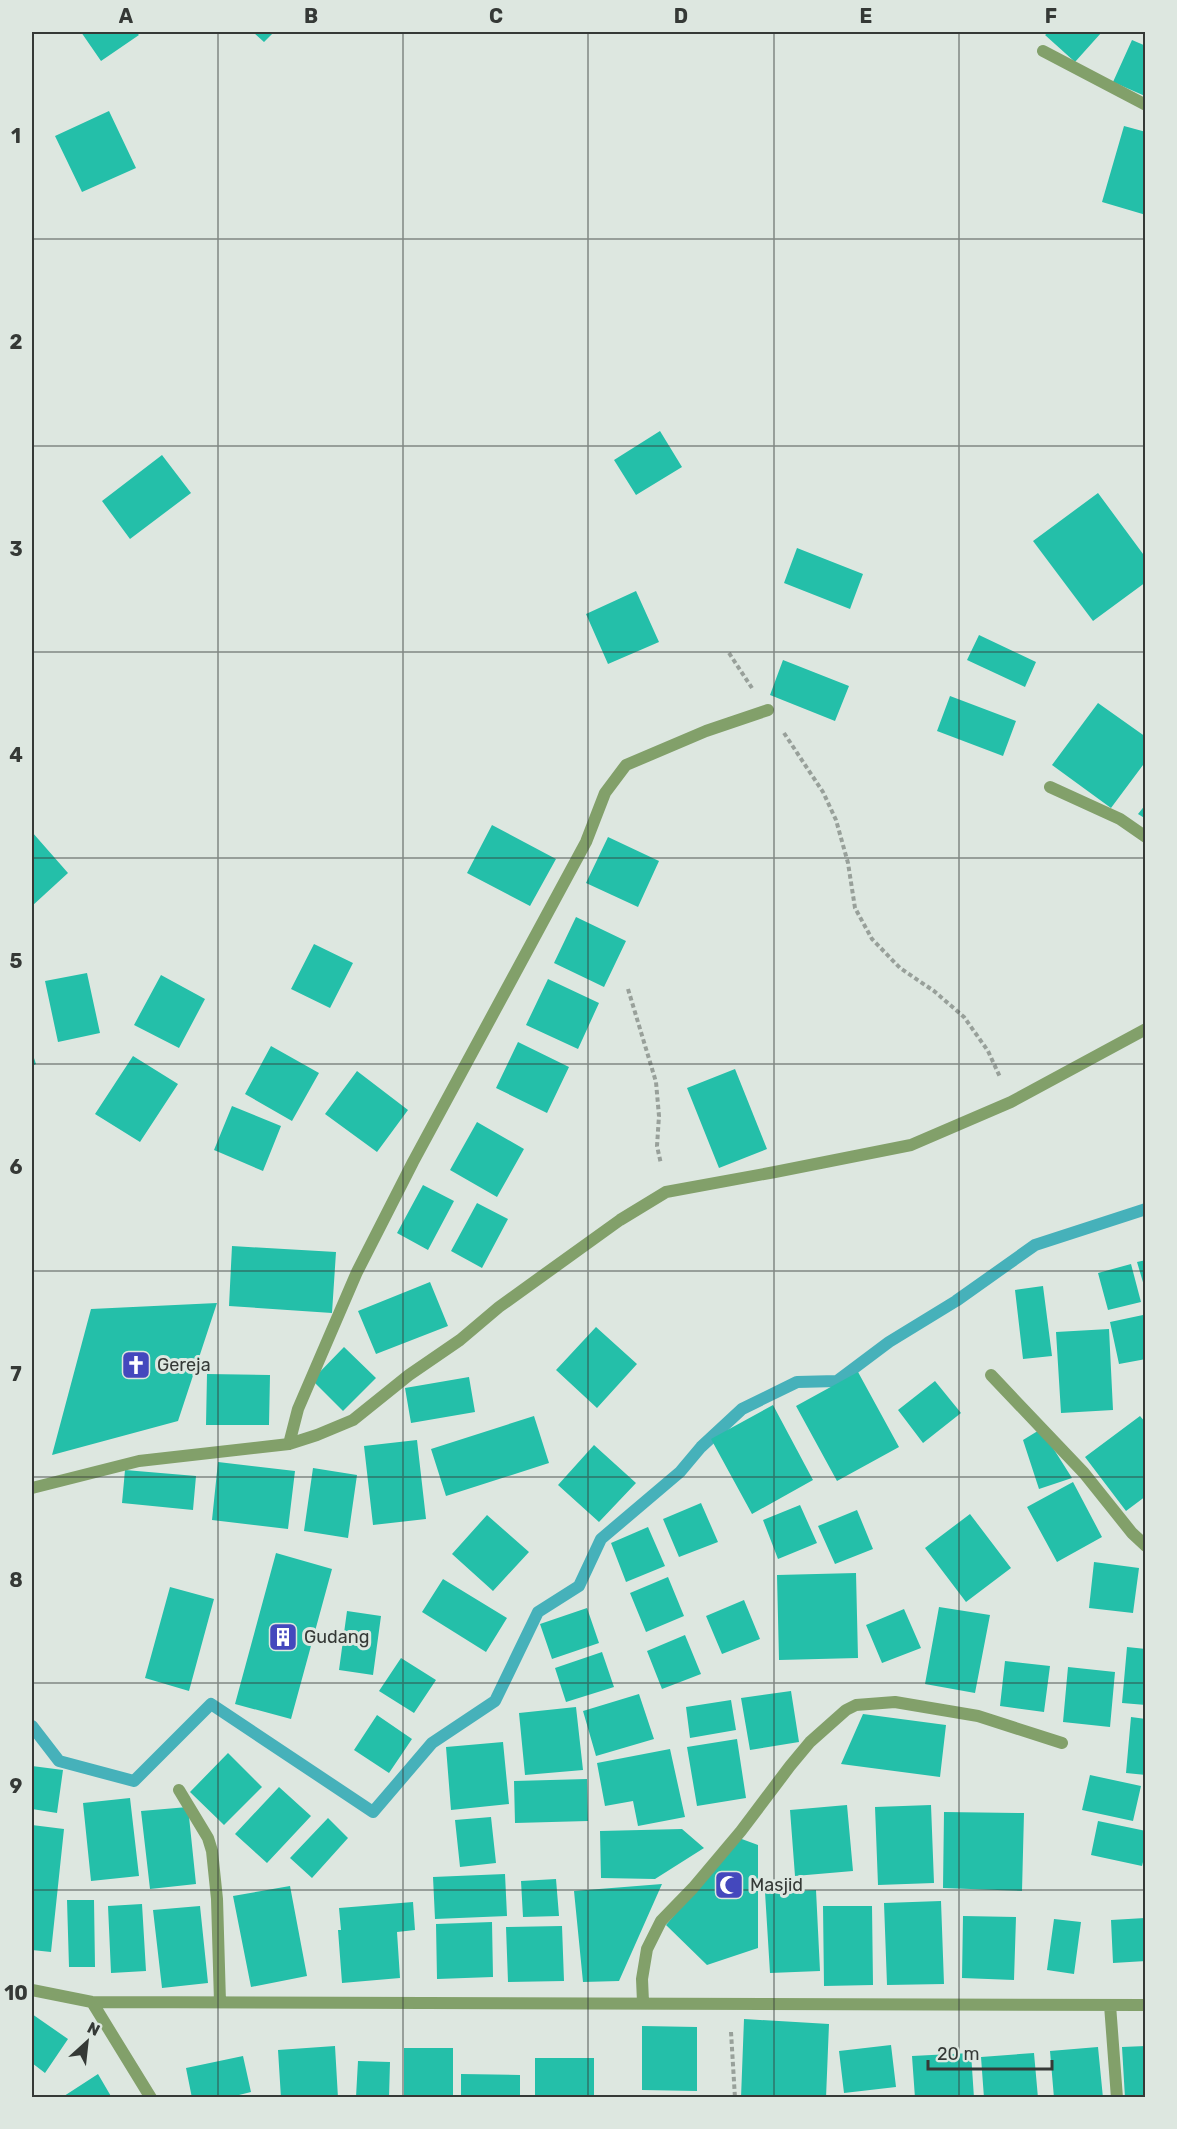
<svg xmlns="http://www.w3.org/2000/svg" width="1177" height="2129" font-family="Rubik,sans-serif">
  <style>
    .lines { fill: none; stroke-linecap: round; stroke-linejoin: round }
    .stream { stroke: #46b1ba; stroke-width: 12 }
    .building { fill: #24bfa9 }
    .path { stroke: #98a09a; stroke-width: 4; stroke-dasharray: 4.5 3; stroke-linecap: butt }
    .minor { stroke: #82a06a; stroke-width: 12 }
    .grid { fill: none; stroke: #353936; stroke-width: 1.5; stroke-opacity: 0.55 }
    .labels { text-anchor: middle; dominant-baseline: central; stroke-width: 6; stroke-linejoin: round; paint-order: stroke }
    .poi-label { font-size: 18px; fill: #353936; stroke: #dde7e0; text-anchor: start }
    .neatline { fill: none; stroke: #353936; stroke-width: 2 }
    .grid-label { font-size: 20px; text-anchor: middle; font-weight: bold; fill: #353936 }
  </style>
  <rect width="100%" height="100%" fill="#dde7e0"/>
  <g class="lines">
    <path class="stream" d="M32 1726 59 1761 134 1781 211 1704 373 1812 432 1743 495 1701 538 1612 579 1586 601 1539 680 1472 701 1447 742 1409 797 1382 837 1381 889 1342 956 1301 1035 1245 1146 1209"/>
  </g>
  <path class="building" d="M81 32H136L139 35 101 61Z
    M253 32H274L264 42Z
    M1049 32H1099L1101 33 1075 62 1045 35Z
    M1132 40 1146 46 1145 96 1113 82Z
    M109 111 136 168 82 192 55 136Z
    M1124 126 1146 132V215L1102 202Z
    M660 431 682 467 636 495 614 460Z
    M162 455 191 493 130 539 102 501Z
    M1098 493 1146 558V582L1093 621 1033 541Z
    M797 548 863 574 850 609 784 583Z
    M636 591 659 642 608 664 586 614Z
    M979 635 1036 662 1025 687 967 660Z
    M783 660 849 686 835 721 770 695Z
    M950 696 1016 721 1003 756 937 731Z
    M1098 703 1146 737V761L1111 808 1052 765Z
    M1146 804V819L1138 814Z
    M492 825 556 859 530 906 467 873Z
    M32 832 68 873 32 906Z
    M608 837 659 861 638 907 586 883Z
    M576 917 626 941 604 987 554 963Z
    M314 944 353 963 330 1008 291 989Z
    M87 973 100 1033 58 1042 45 981Z
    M161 975 205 999 179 1048 134 1025Z
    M548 979 599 1003 578 1049 526 1025Z
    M518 1042 569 1067 547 1113 496 1088Z
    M271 1046 319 1073 292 1121 245 1094Z
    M32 1052 36 1064 32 1066Z
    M133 1056 178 1084 140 1142 95 1114Z
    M735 1069 767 1149 719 1168 687 1088Z
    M357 1071 408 1110 377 1152 325 1114Z
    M232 1106 281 1126 263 1171 214 1150Z
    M477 1122 524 1149 497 1197 450 1170Z
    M423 1185 454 1201 428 1250 397 1233Z
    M477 1203 508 1219 482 1268 451 1251Z
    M232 1246 336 1252 332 1313 229 1306Z
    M1146 1260V1289H1145L1137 1262Z
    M1131 1264 1141 1302 1108 1310 1098 1273Z
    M430 1282 448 1326 376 1354 358 1311Z
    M1043 1286 1052 1356 1023 1359 1015 1290Z
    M217 1303 178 1421 52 1455 91 1309Z
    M1143 1315 1146 1327V1359L1119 1364 1110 1322Z
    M596 1327 637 1364 597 1408 556 1370Z
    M1109 1329 1113 1410 1061 1413 1056 1332Z
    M344 1347 376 1378 343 1411 312 1380Z
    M858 1372 899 1447 837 1481 796 1406Z
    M207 1374 270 1375 269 1425H206Z
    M469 1377 475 1412 411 1423 405 1388Z
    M935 1381 961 1413 923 1443 898 1410Z
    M773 1405 813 1480 752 1514 711 1439Z
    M534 1416 549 1463 446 1496 431 1449Z
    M1140 1416 1146 1423V1496L1126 1511 1085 1457Z
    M1041 1429 1072 1478 1039 1489 1023 1440Z
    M417 1440 426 1519 373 1525 364 1446Z
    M594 1445 636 1483 599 1522 558 1485Z
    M218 1462 295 1471 288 1529 212 1520Z
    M313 1468 357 1475 348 1538 304 1531Z
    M125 1470 196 1476 193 1510 122 1503Z
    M1073 1482 1102 1537 1057 1562 1027 1507Z
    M701 1503 718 1542 679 1557 663 1519Z
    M800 1505 817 1543 778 1559 763 1520Z
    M857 1510 873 1549 835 1564 818 1526Z
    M970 1514 1011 1568 966 1602 925 1548Z
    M487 1515 529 1552 493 1591 452 1554Z
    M648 1527 665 1566 626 1582 611 1543Z
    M276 1553 332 1569 291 1719 235 1704Z
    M1094 1562 1139 1568 1133 1613 1089 1608Z
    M856 1573 858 1658 779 1660 777 1575Z
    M668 1577 684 1616 646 1632 630 1593Z
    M443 1579 507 1618 486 1652 422 1612Z
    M170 1587 214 1599 189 1691 145 1678Z
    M744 1600 760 1639 722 1654 706 1616Z
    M939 1607 990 1615 975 1693 925 1684Z
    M587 1608 599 1643 552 1659 540 1624Z
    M904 1609 921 1648 882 1663 866 1625Z
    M347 1611 381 1616 373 1675 339 1670Z
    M685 1635 701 1674 662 1689 647 1651Z
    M1127 1647 1146 1649V1705L1122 1703Z
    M602 1652 614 1687 566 1702 555 1668Z
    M401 1658 436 1680 414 1713 379 1691Z
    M1005 1661 1050 1666 1044 1712 1000 1706Z
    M1068 1667 1115 1672 1110 1727 1063 1722Z
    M791 1691 799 1742 750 1750 741 1698Z
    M639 1694 654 1739 596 1756 583 1711Z
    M731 1700 736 1730 690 1738 686 1707Z
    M576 1707 583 1770 525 1775 519 1713Z
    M863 1714 946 1725 940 1777 841 1764Z
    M377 1715 412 1739 389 1773 354 1750Z
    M1131 1717 1146 1719V1775L1126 1773Z
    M737 1739 746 1798 697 1806 687 1747Z
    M503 1742 509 1804 451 1810 446 1747Z
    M670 1749 685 1817 638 1826 633 1801 605 1806 597 1763Z
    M228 1753 262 1787 224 1825 190 1792Z
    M32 1766 63 1770 57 1813 32 1809Z
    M1090 1775 1141 1786 1133 1821 1082 1810Z
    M587 1779 588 1821 515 1823 514 1781Z
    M279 1787 311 1816 267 1863 235 1834Z
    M130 1798 139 1876 91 1881 83 1803Z
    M847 1805 853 1871 795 1876 790 1810Z
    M931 1805 934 1883 878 1885 875 1807Z
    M188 1807 196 1884 150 1889 141 1811Z
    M944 1812 1024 1813 1022 1891 943 1888Z
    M491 1817 496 1863 460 1867 455 1820Z
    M328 1818 348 1838 312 1878 290 1858Z
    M1098 1821 1146 1831V1850L1142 1866 1091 1855Z
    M32 1825 64 1829 51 1952 32 1950Z
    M682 1829 704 1848 655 1879 601 1878 600 1831Z
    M739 1838 758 1845V1948L707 1965 666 1925Z
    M505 1874 507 1916 435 1919 433 1877Z
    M556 1879 559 1916 523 1917 521 1881Z
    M662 1884 619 1981 583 1982 574 1891Z
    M290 1886 307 1976 251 1987 233 1896Z
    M816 1890 820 1971 770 1973 765 1892Z
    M67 1900H94L95 1967H69Z
    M941 1901 944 1984 887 1985 884 1903Z
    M413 1902 415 1930 397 1932 400 1978 342 1983 338 1930H341L339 1908Z
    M142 1904 146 1971 111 1973 108 1906Z
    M200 1906 208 1983 162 1988 153 1910Z
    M823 1906H872L873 1985 824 1986Z
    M963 1916 1016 1917 1014 1980 962 1978Z
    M1145 1918 1146 1961 1113 1963 1111 1920Z
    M1054 1919 1081 1922 1074 1974 1047 1970Z
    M492 1922 493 1977 437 1979 436 1924Z
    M562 1926 564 1981 508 1982 506 1927Z
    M32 2014 68 2039 45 2073 32 2063Z
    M744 2019 829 2024 826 2098H741Z
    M642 2026 697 2027V2091L642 2090Z
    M891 2045 896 2087 844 2093 839 2051Z
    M335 2046 338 2098H281L278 2050Z
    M1146 2046V2098H1125L1122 2047Z
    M1098 2047 1103 2098H1054L1050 2051Z
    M404 2048H453V2098H404Z
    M971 2053 974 2098H915L912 2056Z
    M1034 2053 1038 2098H984L981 2057Z
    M243 2056 251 2092 227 2098H192L186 2068Z
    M535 2058H594V2098H535Z
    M358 2061 390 2062 389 2098 356 2097Z
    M98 2074 112 2098H61Z
    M461 2074 520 2075V2098H461Z"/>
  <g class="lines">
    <path class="path" d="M729 653 752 688
      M784 733 823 792 836 820 848 863 855 908 872 939 900 968 934 991 964 1017 988 1051 1000 1077
      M628 989 656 1082 659 1116 657 1146 661 1164
      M731 2032 735 2098"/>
    <path class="minor" d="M1043 51 1146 105
      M1050 787 1120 819 1146 837
      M991 1375 1084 1473 1132 1533 1146 1546
      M289 1444 298 1409 357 1272 413 1162 586 842 605 793 626 765 706 731 768 710
      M32 1488 139 1461 289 1444 317 1435 353 1420 409 1375 460 1340 499 1307 620 1220 666 1192 775 1172 911 1145 1011 1102 1146 1029
      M179 1790 208 1838 212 1851 217 1899 220 2002
      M32 1990 92 2002 1146 2005
      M92 2002 151 2098
      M643 2002 642 1979 647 1949 661 1921 693 1888 741 1831 790 1766 810 1742 846 1710 856 1705 895 1702 978 1716 1062 1743
      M1110 2005 1117 2098"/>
  </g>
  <path class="grid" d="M218 32V2098M403 32V2098M588 32V2098M774 32V2098M959 32V2098M32 239H1146M32 446H1146M32 652H1146M32 858H1146M32 1064H1146M32 1271H1146M32 1477H1146M32 1683H1146M32 1890H1146"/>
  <defs>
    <g id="church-square" transform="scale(1.5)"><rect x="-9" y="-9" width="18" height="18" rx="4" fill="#4448bd" stroke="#dde7e0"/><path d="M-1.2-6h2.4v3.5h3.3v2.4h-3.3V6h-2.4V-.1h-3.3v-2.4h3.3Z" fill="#fff"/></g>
    <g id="building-square" transform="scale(1.5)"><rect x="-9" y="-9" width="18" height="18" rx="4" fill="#4448bd" stroke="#dde7e0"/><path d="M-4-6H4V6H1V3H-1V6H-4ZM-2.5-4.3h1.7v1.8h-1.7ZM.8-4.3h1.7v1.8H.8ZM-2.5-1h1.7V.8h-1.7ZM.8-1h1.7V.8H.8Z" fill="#fff"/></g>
    <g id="mosque-square" transform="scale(1.5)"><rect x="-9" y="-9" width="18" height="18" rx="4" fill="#4448bd" stroke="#dde7e0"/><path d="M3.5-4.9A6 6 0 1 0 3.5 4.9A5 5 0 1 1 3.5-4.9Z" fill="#fff"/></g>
  </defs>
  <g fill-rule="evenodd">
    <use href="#church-square" x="136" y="1365"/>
    <use href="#building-square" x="283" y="1637"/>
    <use href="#mosque-square" x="729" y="1885"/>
  </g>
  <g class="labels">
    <g class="poi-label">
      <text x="157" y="1365">Gereja</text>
      <text x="304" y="1637">Gudang</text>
      <text x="750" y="1885">Masjid</text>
    </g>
  </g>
  <rect width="1177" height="2129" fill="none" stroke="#dde7e0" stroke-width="66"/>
  <g transform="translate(87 2042) rotate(27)" stroke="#dde7e0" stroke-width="4.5" paint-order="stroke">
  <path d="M0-4.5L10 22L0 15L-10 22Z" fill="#353936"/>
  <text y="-9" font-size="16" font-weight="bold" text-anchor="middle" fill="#353936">N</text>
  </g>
  <path d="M928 2060v9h124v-9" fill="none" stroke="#353936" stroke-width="3"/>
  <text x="937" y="2060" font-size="18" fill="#353936" stroke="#dde7e0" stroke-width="4.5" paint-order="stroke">20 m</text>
  <rect x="33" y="33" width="1111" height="2063" class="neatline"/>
  <g class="grid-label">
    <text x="126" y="23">A</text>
    <text x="311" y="23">B</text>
    <text x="496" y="23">C</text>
    <text x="681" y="23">D</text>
    <text x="866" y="23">E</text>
    <text x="1051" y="23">F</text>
    <text x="16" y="143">1</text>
    <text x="16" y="349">2</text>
    <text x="16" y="556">3</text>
    <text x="16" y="762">4</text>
    <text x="16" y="968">5</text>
    <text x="16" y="1174">6</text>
    <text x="16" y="1381">7</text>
    <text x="16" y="1587">8</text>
    <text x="16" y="1793">9</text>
    <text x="16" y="2000">10</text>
  </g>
</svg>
